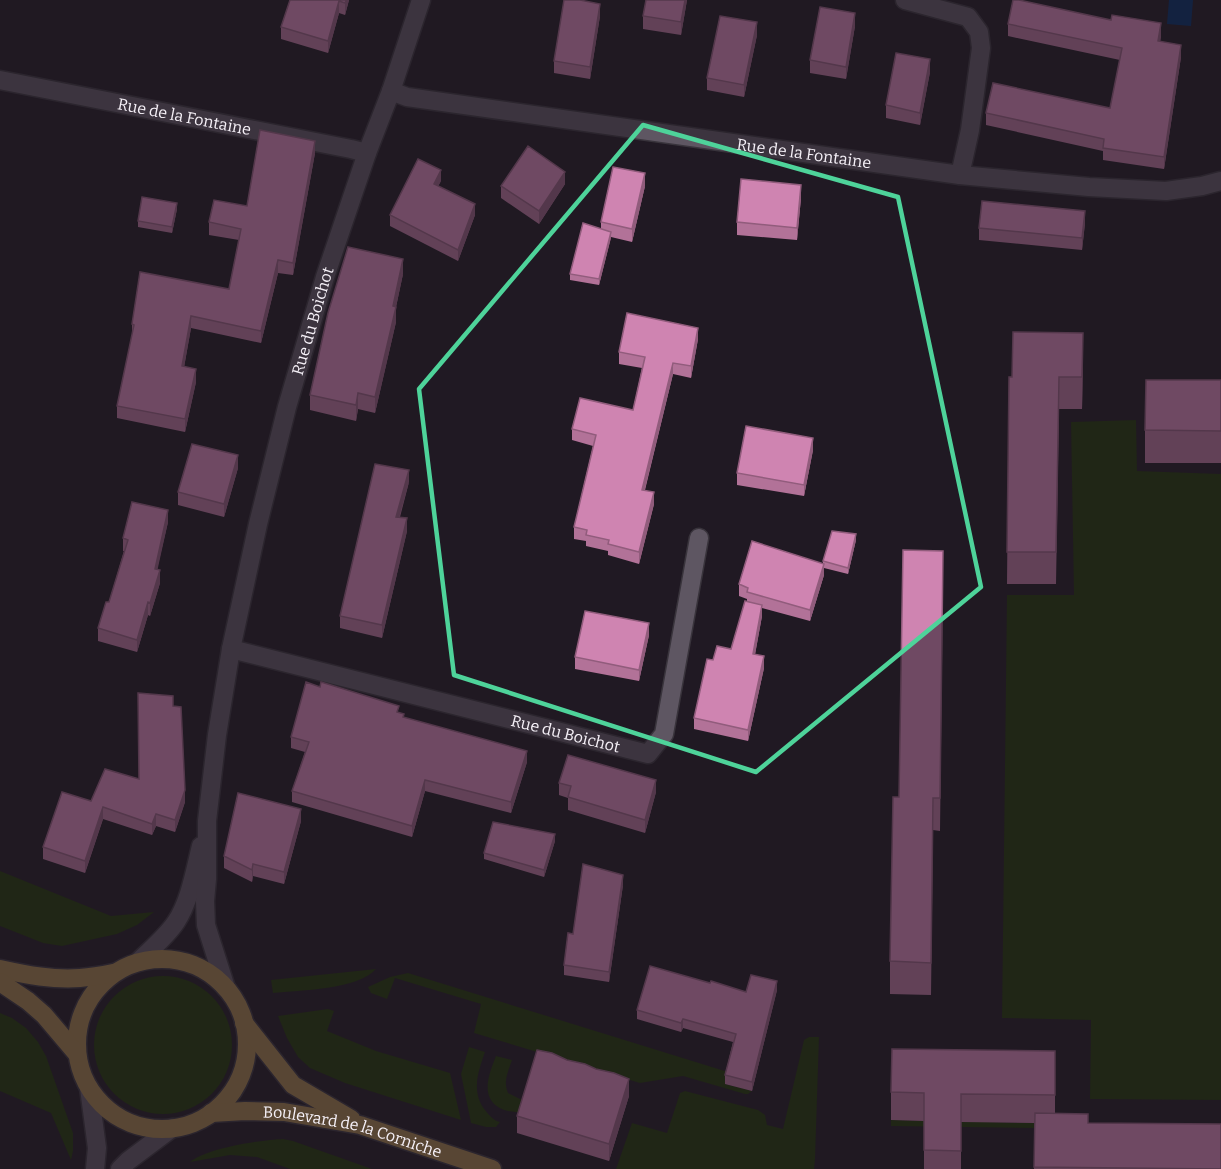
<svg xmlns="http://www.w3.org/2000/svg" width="1221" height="1169" font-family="Bitter,serif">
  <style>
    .green { fill: #1f3508 }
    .water { fill: #042e65 }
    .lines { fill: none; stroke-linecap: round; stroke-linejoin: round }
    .minor-casing { stroke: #39343c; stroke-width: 21 }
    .major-casing { stroke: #39343c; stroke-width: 21 }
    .minor { stroke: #5e5662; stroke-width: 18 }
    .major { stroke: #9c7d49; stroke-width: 18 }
    .wall { fill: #b27298 }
    .shaded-wall { fill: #915c7c }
    .building { fill: #cf84b1; stroke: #915c7c; stroke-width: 1.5 }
    .marked { fill: none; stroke: #4ed39a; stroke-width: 4.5; stroke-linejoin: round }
    .labels { text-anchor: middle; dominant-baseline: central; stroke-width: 6; stroke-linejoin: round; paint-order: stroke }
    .street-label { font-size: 16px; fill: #f5f0f7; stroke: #201923 }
  </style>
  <rect width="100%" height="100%" fill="#201923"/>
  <path class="green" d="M1136 420 1137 471 1221 474V1100L1090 1099 1091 1020 1002 1018 1007 595H1074L1071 422Z
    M0 871 111 916 154 912 137 925 117 934 62 946 43 943 0 926Z
    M376 969C357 990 301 990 273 993L271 980Z
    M408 973 728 1072 725 1084 752 1091 748 1094H745L683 1076 640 1083 474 1033 481 1004 395 978 387 999 371 993 368 987 390 977Z
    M94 1045a69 69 0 1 1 138 0a69 69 0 1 1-138 0Z
    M328 1009 334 1011 327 1031 376 1051 450 1073 461 1120 345 1083 310 1068 298 1057 287 1038 278 1016Z
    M0 1013 12 1018 26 1028 38 1042 46 1056 73 1133V1151L71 1160 51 1113 0 1091Z
    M809 1037H819L815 1159 814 1169H616L632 1123 667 1133 680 1093 685 1091 758 1110 765 1115 767 1125 783 1129 804 1040Z
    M469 1047 485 1052C478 1072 471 1092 485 1110 490 1116 493 1120 500 1122L496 1127H486L471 1123 461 1074Z
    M496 1056 512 1060C508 1072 503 1081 508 1093L526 1102 523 1113C517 1112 510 1112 504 1110 478 1100 489 1074 496 1056Z
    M891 1120 1035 1123V1128L891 1126Z
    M283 1139 293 1141 372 1169H290L257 1157 230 1155 190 1162C207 1148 260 1140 283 1139Z"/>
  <path class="water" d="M1169 0H1193L1191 26 1167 24Z"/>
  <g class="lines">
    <g class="minor-casing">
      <g id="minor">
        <path d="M905 0 968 17 979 32 981 48 970 130 960 175"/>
        <path id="s1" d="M0 80 351 149 367 153"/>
        <path id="s2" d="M391 91 407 97 960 175 1089 187 1166 191 1202 186 1221 181"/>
        <path id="s3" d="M231 649 648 754 664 734 699 538"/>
        <path d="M138 962C150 950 166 937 176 922 190 901 195 870 201 846"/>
        <path id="s4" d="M226 988 206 925 205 901 207 879V821L217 735 231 649 258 524 287 407 325 277 367 153 391 91 421 0"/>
        <path d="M89 1088 97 1148 95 1169"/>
        <path d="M120 1169 128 1161 172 1128"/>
      </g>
    </g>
    <g class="major-casing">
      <g id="major">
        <circle cx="162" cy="1044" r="85"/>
        <path d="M0 969C27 975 53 980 80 978 91 977 103 975 113 973"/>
        <path d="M0 982 28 1001 44 1015 77 1054"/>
        <path d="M244 1023 293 1085 351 1119"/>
        <path id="s5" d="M211 1113 245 1111 284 1112 360 1125 492 1169"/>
      </g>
    </g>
    <use href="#minor" class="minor"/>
    <use href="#major" class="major"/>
  </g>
  <path class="wall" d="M290 0H349L345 15 339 13 328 53 281 39V27Z
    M646 0H687L681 35 643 29V16Z
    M600 16 590 79 554 73V61Z
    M1008 24 1161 36 1160 42 1181 57 1164 169 1103 160V151L986 125V113L1110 108 1120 60 1008 36Z
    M855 26 846 79 810 73V60Z
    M757 35 744 97 707 90V78Z
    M930 72 920 125 886 118V105Z
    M315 153 293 275 278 273 261 343 191 328 184 367 196 382 185 432 117 418V406L132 336V324L229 289 239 240 209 235V222L247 206Z
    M441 181 438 186 475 215 458 261 390 226V215Z
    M565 184 539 224 501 198V186Z
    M645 186 632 242 611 237 599 285 570 280V274L601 229V222Z
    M801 198 797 240 737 235V222Z
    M177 209 172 233 138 227V221Z
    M1085 223 1082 250 979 240V228Z
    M403 274 396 307V322L375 413 358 409 356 421 310 410V395Z
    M698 339 691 378 673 374 645 490 654 504 639 564 608 555V551L586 546V541L574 539V527L593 446 572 440V429L633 410 642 368 619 364V352Z
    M1083 365 1082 409H1059L1056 584H1007L1009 377Z
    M1221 380V463H1145V430Z
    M813 450 804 496 737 485V473Z
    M238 468 224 517 178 505V492Z
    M409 482 400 517 407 531 382 638 340 628V616Z
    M168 522 157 569 160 583 150 616 148 615 137 652 98 641V628L109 602 124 551H123V538Z
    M856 540 848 574 824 568V575L810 621 762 608V616L755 654 764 668 748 741 694 729V718L713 660 731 649 747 602V599L739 596V584L823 563V561Z
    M943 583 940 831 933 830 931 995 890 994V961L899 797Z
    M649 635 639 681 575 669V657Z
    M173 706 185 802 175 832 156 826 152 835 103 819 85 873 43 859V847L91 801 139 779Z
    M399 713 404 717 527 762 511 813 425 791 412 837 292 802V791L305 752 291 748V737Z
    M559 783 656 792 645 833 568 810V798L559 795Z
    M301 821 284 884 253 876 252 882 224 868V856Z
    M555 841 544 877 484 859V853Z
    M623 885 609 982 564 975V965Z
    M710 983 746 992 777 990 752 1091 725 1084V1075L733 1042 683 1028 681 1032 637 1019V1010Z
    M1055 1051V1114L1088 1123 1221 1169H1034L1035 1123 961 1122V1169H924V1121L891 1120V1092Z
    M629 1096 609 1161 517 1133V1116Z"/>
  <path class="shaded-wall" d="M346 0H349L345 15V3Z
    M685 0H687L681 35V22Z
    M339 1V13L328 53V41Z
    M600 4V16L590 79V67Z
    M855 13V26L846 79V67Z
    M757 22V35L744 97V85Z
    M1161 23V36L1158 54V41Z
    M1181 45V57L1164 169V157Z
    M930 59V72L920 125V113Z
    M315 141V153L293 275V263Z
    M441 170V181L434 194V184Z
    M565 172V184L539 224V211Z
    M645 173V186L632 242V229Z
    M801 185V198L797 240V228Z
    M177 203V209L172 233V227Z
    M475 204V215L458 261V250Z
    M1085 211V223L1082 250V238Z
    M611 232V238L599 285V279Z
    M403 259V274L396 307V322L375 413V397Z
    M278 260V273L261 343V331Z
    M191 316V328L182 379V366Z
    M698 328V339L691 378V366Z
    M1083 333V365L1082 409V377Z
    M673 363V374L642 501V490Z
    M196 369V382L185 432V419Z
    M358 393V409L356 421V405Z
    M813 438V450L804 496V485Z
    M238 455V468L224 517V504Z
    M409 470V482L396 529V517Z
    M654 492V504L639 564V552Z
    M168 510V522L155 581V569Z
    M407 518V531L382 638V625Z
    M856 534V540L848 574V568Z
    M824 564V575L810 621V610Z
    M160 570V583L150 616V603Z
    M148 602V615L137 652V640Z
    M762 605V616L753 666V654Z
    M649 623V635L639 681V670Z
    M764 656V668L748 741V730Z
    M527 751V762L511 813V802Z
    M425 780V791L412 837V826Z
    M656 780V792L645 833V820Z
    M185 790V802L175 832V820Z
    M103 807V819L85 873V861Z
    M301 809V821L284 884V872Z
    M156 814V826L152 835V824Z
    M555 834V841L544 877V870Z
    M253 864V876L252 882V870Z
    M623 875V885L609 982V972Z
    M777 981V990L752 1091V1082Z
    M683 1019V1028L681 1032V1023Z
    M629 1079V1096L609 1161V1144Z"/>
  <path class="building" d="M290 0H346L345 3 339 1 328 41 281 27Z
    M564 0H580L600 4 590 67 554 61Z
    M646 0H685L681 22 643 16Z
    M1013 0H1019L1111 20 1112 15 1161 23 1158 41 1181 45 1164 157 1103 148 1104 139 986 113 993 83 1110 108 1122 48 1008 24Z
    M820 7 855 13 846 67 810 60Z
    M720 16 757 22 744 85 707 78Z
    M896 53 930 59 920 113 886 105Z
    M260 130 315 141 293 263 278 260 261 331 191 316 182 366 196 369 185 419 117 406 134 325 132 324 140 272 229 289 241 229 209 222 214 200 247 206Z
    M528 146 565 172 539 211 501 186Z
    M418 159 441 170 434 184 475 204 458 250 390 215Z
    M613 167 645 173 632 229 601 222Z
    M741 179 801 185 797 228 737 222Z
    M142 197 177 203 172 227 138 221Z
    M982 201 1085 211 1082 238 979 228Z
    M583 223 611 232 599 279 570 274Z
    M348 247 403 259 393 306 396 307 375 397 358 393 356 405 310 395 328 313Z
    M627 313 698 328 691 366 673 363 642 490 654 492 639 552 608 544 609 540 586 535 587 530 574 527 596 435 572 429 580 398 633 410 645 357 619 352Z
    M1013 332 1083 333 1082 377H1059L1056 552H1007L1009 377H1012Z
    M1146 380H1221V431L1145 430Z
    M746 426 813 438 804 485 737 473Z
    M192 444 238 455 224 504 178 492Z
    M375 464 409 470 396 517 407 518 382 625 340 616Z
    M132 502 168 510 155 569 160 570 150 603 148 602 137 640 98 628 106 602H109L128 540 123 538Z
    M832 531 856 534 848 568 823 561Z
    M752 541 824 564 810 610 747 592 748 588 739 584Z
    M903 550 943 551 940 798H933L931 963 890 961 893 797H899Z
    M745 601 762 605 753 654 764 656 748 730 694 718 707 659 713 660 717 646 731 649Z
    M585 611 649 623 639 670 575 657Z
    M306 682 320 687 321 682 399 706 397 712 404 714 403 717 527 751 511 802 425 780 412 826 292 791 309 742 291 737Z
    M138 693 173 696V706L181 707 185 790 175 820 156 814 152 824 103 807 85 861 43 847 62 792 91 801 105 769 139 779Z
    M568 755 656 780 645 820 568 797 571 786 559 783Z
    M238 793 301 809 284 872 253 864 252 870 224 856Z
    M493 822 555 834 544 870 484 853Z
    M583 864 623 875 609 972 564 965 568 933 573 934Z
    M650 966 710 983 711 981 746 992 751 975 777 981 752 1082 725 1075 736 1034 683 1019 681 1023 637 1010Z
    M892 1049 1055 1051V1095L961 1094V1151L924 1150V1093L891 1092Z
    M537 1050 552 1053 567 1060 585 1064 596 1069 614 1073 629 1079 609 1144 517 1116Z
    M1035 1113 1088 1114V1123L1221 1124V1169L1034 1167Z"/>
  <path d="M0 0H1221V1169H0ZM643 125 898 197 981 587 756 772 454 675 419 389Z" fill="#201923" fill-opacity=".55" fill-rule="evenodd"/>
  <path class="marked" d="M643 125 898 197 981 587 756 772 454 675 419 389Z"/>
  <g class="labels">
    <g class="street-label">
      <text stroke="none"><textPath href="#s1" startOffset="188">Rue de la Fontaine</textPath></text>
      <text stroke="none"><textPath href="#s2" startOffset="418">Rue de la Fontaine</textPath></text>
      <text stroke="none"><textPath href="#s4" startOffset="682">Rue du Boichot</textPath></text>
      <text stroke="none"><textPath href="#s3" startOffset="345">Rue du Boichot</textPath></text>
      <text stroke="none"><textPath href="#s5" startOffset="144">Boulevard de la Corniche</textPath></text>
    </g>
  </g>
</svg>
